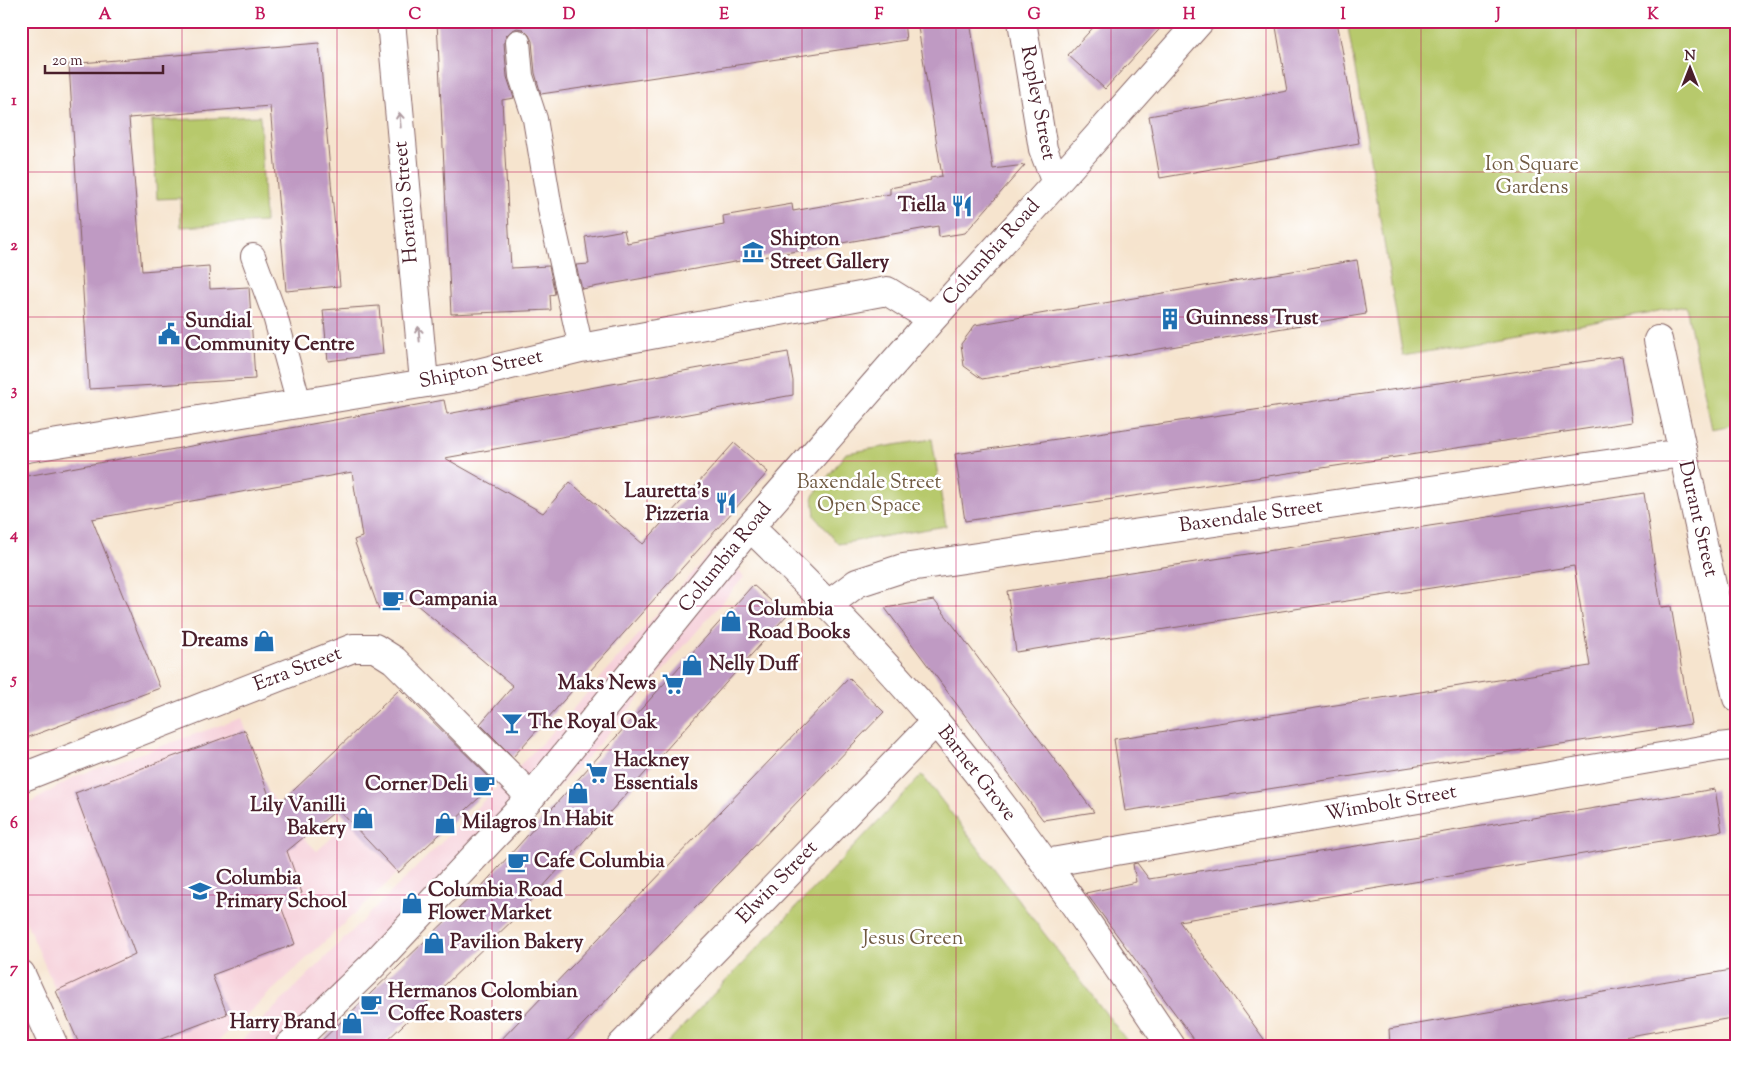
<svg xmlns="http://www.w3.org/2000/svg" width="1758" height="1067" font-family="'Sorts Mill Goudy',serif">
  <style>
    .built { fill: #f6cfd9 }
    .green { fill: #b7c96c; stroke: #80744c }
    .building { fill: #bf9ac3 }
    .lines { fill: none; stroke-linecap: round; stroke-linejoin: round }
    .service-casing { stroke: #866464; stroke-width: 26 }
    .minor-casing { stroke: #866464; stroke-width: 30 }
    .service { stroke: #fff; stroke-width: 24 }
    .minor { stroke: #fff; stroke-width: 28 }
    .oneway { stroke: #ae9aa0 }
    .grid { fill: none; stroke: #c2185b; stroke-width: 1; stroke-opacity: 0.55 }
    .labels { text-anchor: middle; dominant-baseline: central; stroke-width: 5; stroke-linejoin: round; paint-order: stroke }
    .street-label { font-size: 20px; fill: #4a1f2b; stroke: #fff }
    .park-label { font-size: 20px; fill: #705a42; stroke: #fff }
    .poi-label { font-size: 20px; font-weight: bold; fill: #4a1f2b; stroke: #fff; text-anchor: start }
    .neatline { fill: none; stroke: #c2185b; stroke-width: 2 }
    .grid-label { font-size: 16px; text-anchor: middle; font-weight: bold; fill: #c2185b }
  </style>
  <rect width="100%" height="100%" fill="#fff"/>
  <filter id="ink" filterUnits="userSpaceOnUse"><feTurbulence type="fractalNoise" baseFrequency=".02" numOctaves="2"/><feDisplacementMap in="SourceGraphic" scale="10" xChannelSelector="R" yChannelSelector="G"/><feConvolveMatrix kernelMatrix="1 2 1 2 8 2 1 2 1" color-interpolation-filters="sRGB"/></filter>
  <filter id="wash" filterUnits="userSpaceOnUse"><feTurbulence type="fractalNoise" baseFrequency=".0096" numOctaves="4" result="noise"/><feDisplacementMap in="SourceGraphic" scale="20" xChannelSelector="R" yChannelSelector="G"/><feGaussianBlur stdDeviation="1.12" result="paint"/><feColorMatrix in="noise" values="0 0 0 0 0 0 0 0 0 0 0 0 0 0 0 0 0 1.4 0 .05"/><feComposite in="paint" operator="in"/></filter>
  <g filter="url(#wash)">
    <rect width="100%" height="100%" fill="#f6e4ce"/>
    <path class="built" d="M714 549 745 576 585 760 302 1046H236L550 735Z
      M241 718 267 790 303 837 317 851 350 821 398 873 213 1046H117L85 978 56 991 21 910V806L30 803 76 776Z"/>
    <path class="green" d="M1347 21H1737V424L1712 429 1686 306 1403 356Z
      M260 116 265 222 181 227 180 198 157 199 152 121Z
      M932 439 946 526 838 544 815 516 813 496 846 453Z
      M922 775 1131 1046H664Z"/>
    <g id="blocks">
      <path class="building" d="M437 21H634V27L675 21H904L906 40 541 94 535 73 532 41 529 35 523 29 517 28 511 31 506 36 504 43 507 77 514 98 502 100 511 268 549 266 555 294 550 295 551 310 451 314Z
        M917 21H970L993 169 1025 165 965 233 939 237 938 226 582 289 576 265 589 264 585 237 624 230 627 243 724 225 723 216 792 204 793 211 890 194V188L931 180 930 178 942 176Z
        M1099 21H1167L1105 89 1068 55Z
        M1275 21H1337L1359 143 1160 178 1149 116 1287 91Z
        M319 43 340 286 286 291 270 106 129 118 142 271 209 266 210 289 249 287 255 379 89 389 69 64Z
        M1357 260 1366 314 982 379 964 366 961 344 975 325Z
        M379 306 383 354 328 361 323 310Z
        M788 352 793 381V395L445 458 543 513 570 482 643 544 734 443 768 472 513 757 480 724 513 686 410 599 379 610 354 540 362 537 352 472 92 519 160 688 21 740V477L444 400 447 414Z
        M1622 356 1632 422 965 521 955 454Z
        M1644 493 1661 607 1671 606 1691 724 1125 811 1114 739 1590 666 1574 566 1016 652 1007 591Z
        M753 585 787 615 514 919 381 1046H316L481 887Z
        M934 600 972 650 1094 812 1043 820 885 608Z
        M849 678 884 712 562 1046H495Z
        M400 689 495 783 398 873 338 809 287 851 302 893 279 901 295 944 212 975 227 1014 143 1046H80L56 991 135 954 75 793 245 730 274 809Z
        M1715 789 1722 831 1179 921 1269 1046H1199L1086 893 1136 882 1133 864 1137 863 1149 879Z
        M1737 969V1017L1573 1046H1390L1389 1029Z"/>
    </g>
  </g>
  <g filter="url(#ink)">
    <use href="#blocks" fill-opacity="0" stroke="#866464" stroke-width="1"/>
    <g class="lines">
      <g class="service-casing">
        <path id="service" d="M518 42 521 76 535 119 551 214 581 348
          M253 256 275 316 299 403"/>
      </g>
      <g class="minor-casing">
        <path id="minor" d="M391 21 424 382
          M1022 21 1043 149 1056 183
          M1658 340 1737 698
          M21 449 457 378 581 348 887 291 932 319
          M750 527C814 589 877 653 935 721 1022 824 1096 935 1171 1046
          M829 604 857 583 903 568 1682 453
          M21 778 353 648H375L394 660 531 797
          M1046 863 1719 747 1737 745
          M21 974 54 1046
          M289 1046 372 966 531 797 750 527 932 319 1056 183 1200 21
          M621 1046 935 722"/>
      </g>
      <use href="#service" class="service"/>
      <use href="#minor" class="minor"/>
    </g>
    <defs><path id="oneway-shaft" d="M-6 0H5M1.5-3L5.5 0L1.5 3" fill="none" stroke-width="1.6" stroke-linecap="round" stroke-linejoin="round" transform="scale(1.25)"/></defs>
    <g class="oneway">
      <use href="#oneway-shaft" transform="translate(400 120) rotate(-95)"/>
      <use href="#oneway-shaft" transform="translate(419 334) rotate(-95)"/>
    </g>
  </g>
  <path class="grid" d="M182 21V1046M337 21V1046M492 21V1046M647 21V1046M802 21V1046M956 21V1046M1111 21V1046M1266 21V1046M1421 21V1046M1576 21V1046M21 172H1737M21 317H1737M21 461H1737M21 606H1737M21 750H1737M21 895H1737"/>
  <defs>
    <g id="restaurant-bare" transform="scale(1.725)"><path d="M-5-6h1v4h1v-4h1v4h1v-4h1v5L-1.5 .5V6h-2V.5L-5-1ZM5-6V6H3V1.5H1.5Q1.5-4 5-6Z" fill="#1f6fb2" stroke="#fff" stroke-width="2.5" paint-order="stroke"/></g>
    <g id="museum-bare" transform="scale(1.725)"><path d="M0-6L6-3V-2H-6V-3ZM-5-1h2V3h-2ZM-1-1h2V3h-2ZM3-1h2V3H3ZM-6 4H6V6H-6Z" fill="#1f6fb2" stroke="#fff" stroke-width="2.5" paint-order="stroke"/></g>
    <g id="building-bare" transform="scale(1.725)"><path d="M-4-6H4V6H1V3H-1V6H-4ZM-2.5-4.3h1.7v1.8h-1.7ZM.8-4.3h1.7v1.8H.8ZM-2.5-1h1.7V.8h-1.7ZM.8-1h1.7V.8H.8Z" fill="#1f6fb2" stroke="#fff" stroke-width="2.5" paint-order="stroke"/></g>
    <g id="civic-bare" transform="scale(1.725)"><path d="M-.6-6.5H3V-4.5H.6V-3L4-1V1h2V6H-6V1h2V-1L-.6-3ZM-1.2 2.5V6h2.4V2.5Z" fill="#1f6fb2" stroke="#fff" stroke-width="2.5" paint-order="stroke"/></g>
    <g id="cafe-bare" transform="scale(1.725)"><path d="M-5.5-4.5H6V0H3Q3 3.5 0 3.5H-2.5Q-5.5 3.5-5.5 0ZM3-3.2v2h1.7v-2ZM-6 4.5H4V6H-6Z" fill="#1f6fb2" stroke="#fff" stroke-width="2.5" paint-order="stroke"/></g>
    <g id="shop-bare" transform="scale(1.725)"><path d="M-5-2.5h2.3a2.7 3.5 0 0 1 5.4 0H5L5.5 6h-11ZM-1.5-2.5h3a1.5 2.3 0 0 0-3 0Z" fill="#1f6fb2" stroke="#fff" stroke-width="2.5" paint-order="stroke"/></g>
    <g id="supermarket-bare" transform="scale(1.725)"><path d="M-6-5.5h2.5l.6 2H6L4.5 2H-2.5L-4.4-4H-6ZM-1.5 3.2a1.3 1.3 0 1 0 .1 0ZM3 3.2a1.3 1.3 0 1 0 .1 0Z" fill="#1f6fb2" stroke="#fff" stroke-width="2.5" paint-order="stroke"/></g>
    <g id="bar-bare" transform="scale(1.725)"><path d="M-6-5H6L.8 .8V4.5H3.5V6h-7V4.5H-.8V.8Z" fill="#1f6fb2" stroke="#fff" stroke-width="2.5" paint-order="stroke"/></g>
    <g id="school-bare" transform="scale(1.725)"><path d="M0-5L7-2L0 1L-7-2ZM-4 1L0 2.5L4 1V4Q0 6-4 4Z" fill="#1f6fb2" stroke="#fff" stroke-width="2.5" paint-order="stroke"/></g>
  </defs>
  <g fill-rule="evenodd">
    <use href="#restaurant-bare" x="962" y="206"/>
    <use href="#museum-bare" x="753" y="252"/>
    <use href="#building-bare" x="1170" y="319"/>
    <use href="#civic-bare" x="169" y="334"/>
    <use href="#restaurant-bare" x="726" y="503"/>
    <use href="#cafe-bare" x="393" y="600"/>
    <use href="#shop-bare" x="731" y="621"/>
    <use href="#shop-bare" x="264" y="641"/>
    <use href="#shop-bare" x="692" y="665"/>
    <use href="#supermarket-bare" x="673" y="684"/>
    <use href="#bar-bare" x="512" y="723"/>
    <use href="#supermarket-bare" x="597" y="773"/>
    <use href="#cafe-bare" x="484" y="785"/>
    <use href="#shop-bare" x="578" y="793"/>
    <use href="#shop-bare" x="363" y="818"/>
    <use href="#shop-bare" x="445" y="823"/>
    <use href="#cafe-bare" x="518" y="862"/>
    <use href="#school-bare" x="200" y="891"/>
    <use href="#shop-bare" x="412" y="903"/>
    <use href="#shop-bare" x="434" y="943"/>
    <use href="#cafe-bare" x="371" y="1004"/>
    <use href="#shop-bare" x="352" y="1023"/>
  </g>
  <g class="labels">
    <g class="street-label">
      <text transform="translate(1037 103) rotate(79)">Ropley Street</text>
      <text transform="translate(407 202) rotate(-95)">Horatio Street</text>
      <text transform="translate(992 253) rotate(-48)">Columbia Road</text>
      <text transform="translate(481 370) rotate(-12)">Shipton Street</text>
      <text transform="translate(1251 517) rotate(-8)">Baxendale Street</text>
      <text transform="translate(1697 519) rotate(77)">Durant Street</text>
      <text transform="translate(726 558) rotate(-51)">Columbia Road</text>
      <text transform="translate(298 670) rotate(-21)">Ezra Street</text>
      <text transform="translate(976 774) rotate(52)">Barnet Grove</text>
      <text transform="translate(1391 804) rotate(-10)">Wimbolt Street</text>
      <text transform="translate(778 883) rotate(-46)">Elwin Street</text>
    </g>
    <g class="park-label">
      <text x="1532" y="165">Ion Square<tspan x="1532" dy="23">Gardens</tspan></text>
      <text x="869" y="483">Baxendale Street<tspan x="869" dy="23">Open Space</tspan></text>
      <text x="913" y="939">Jesus Green</text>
    </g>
    <g class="poi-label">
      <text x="946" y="206" text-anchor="end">Tiella</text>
      <text x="770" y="240">Shipton<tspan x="770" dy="23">Street Gallery</tspan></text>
      <text x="1186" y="319">Guinness Trust</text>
      <text x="185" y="322">Sundial<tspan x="185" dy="23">Community Centre</tspan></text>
      <text x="709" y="492" text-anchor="end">Lauretta's<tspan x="709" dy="23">Pizzeria</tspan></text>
      <text x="409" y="600">Campania</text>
      <text x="748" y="610">Columbia<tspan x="748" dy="23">Road Books</tspan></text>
      <text x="248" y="641" text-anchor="end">Dreams</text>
      <text x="709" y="665">Nelly Duff</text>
      <text x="656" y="684" text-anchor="end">Maks News</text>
      <text x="528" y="723">The Royal Oak</text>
      <text x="614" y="761">Hackney<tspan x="614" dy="23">Essentials</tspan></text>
      <text x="468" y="785" text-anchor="end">Corner Deli</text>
      <text x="346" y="806" text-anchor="end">Lily Vanilli<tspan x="346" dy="23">Bakery</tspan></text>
      <text x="578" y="820" text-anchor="middle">In Habit</text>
      <text x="462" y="823">Milagros</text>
      <text x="534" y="862">Cafe Columbia</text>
      <text x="216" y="879">Columbia<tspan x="216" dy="23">Primary School</tspan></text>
      <text x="428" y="891">Columbia Road<tspan x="428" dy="23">Flower Market</tspan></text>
      <text x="450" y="943">Pavilion Bakery</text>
      <text x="388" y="992">Hermanos Colombian<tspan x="388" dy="23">Coffee Roasters</tspan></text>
      <text x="336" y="1023" text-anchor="end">Harry Brand</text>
    </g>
  </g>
  <rect width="1758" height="1067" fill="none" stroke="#fff" stroke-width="55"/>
  <g transform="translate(1690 68)" stroke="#ffffff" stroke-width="4" paint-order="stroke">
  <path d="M0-4L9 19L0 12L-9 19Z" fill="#4a1f2b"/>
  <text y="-8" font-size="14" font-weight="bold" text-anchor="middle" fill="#4a1f2b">N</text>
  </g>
  <path d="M45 65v8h118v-8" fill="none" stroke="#4a1f2b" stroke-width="2.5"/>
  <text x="52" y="65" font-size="15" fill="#4a1f2b" stroke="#ffffff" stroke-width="4" paint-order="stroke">20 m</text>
  <rect x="28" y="28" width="1702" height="1012" class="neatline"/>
  <g class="grid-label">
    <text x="105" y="19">A</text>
    <text x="260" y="19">B</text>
    <text x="415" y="19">C</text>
    <text x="569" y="19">D</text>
    <text x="724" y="19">E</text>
    <text x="879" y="19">F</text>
    <text x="1034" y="19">G</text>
    <text x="1189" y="19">H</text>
    <text x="1343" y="19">I</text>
    <text x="1498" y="19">J</text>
    <text x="1653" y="19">K</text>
    <text x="14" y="105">1</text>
    <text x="14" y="250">2</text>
    <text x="14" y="395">3</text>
    <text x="14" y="539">4</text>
    <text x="14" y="684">5</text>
    <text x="14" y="828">6</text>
    <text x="14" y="973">7</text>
  </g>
</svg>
